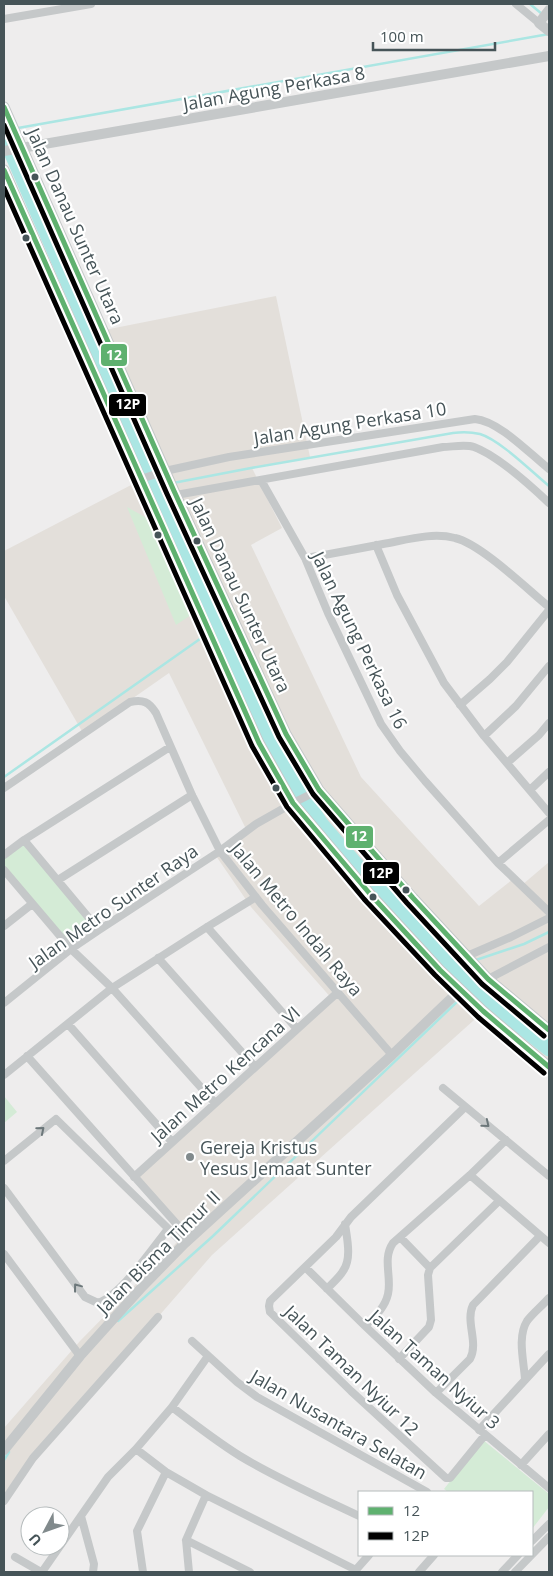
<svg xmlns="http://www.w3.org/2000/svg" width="553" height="1576" font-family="'Open Sans',sans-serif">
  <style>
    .commercial { fill: #e3dfda }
    .green { fill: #d4ebd6 }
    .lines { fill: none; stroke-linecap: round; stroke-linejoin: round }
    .stream { stroke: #abe6e3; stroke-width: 2.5 }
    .river { stroke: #abe6e3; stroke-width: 15 }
    .minor { stroke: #c5c8c9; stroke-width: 8 }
    .tertiary { stroke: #c5c8c9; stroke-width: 10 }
    .secondary { stroke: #c5c8c9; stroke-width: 11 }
    .bus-1-casing { stroke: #fff; stroke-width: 9 }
    .bus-2-casing { stroke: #fff; stroke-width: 9 }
    .bus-1 { stroke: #5fb16f; stroke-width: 5 }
    .bus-2 { stroke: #010101; stroke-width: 5 }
    .oneway { stroke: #6c777a }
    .bus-dot { fill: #465458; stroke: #fff; stroke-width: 2 }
    .poi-dot { fill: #818a8c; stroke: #fff; stroke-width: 2 }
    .labels { text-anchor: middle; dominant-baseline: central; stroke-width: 4.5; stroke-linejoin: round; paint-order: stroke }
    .street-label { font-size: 18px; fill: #465458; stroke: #fff }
    .poi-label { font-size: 18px; fill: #465458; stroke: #fff; text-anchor: start }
    .line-badge { stroke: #fff; stroke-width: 2 }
    .badge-label { font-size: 14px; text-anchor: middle; font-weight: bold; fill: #fff }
  </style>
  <rect width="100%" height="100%" fill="#eeeded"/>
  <path class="commercial" d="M276 296 310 457 252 468 282 528 251 545 361 777 479 906 513 879 522 885 549 862V1073L483 1012 212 1255 29 1465 4 1501V1428L80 1341 187 1232 138 1176 333 1000 251 907 214 853 247 831 169 673 83 733 4 596V551L133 484 69 337Z"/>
  <path class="green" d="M156 487 216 626 210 629 147 490Z
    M127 507 154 522 194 613 176 625Z
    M23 843 89 923 67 942 4 867V859Z
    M4 1096 17 1112 4 1123Z
    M483 1440 549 1494V1507L532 1529V1492H448L444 1489Z"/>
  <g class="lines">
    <path class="stream" d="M530 4 542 14
      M18 128 549 34
      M173 483 251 468 453 433C462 432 471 432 480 434 500 440 532 472 549 486
      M157 487 168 485
      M211 630 218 626
      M4 777 207 634
      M476 960 524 944 549 932
      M453 967 468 962
      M467 992 473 986
      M118 1321 213 1236 463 996
      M4 1460 9 1452"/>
    <path class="river" d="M4 136 218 626 273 747 321 824 360 869 441 955 489 1001 549 1049"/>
    <path class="minor" d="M516 4 539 23
      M4 19 91 4
      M141 479 165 471 229 457 475 419C499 421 530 454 549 469
      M261 480 305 558 328 613 381 724 400 751 425 781 498 863 549 912
      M176 495 443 447C452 447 465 444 474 447 496 455 531 486 549 503
      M376 545 397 595 444 683 484 736 549 813
      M305 558C331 554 357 549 383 544 406 540 432 532 455 538 481 544 527 589 549 607
      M460 705 490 679 507 662 549 610
      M484 736 516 706 549 666
      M507 763 539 735 549 723
      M4 788 130 702C143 699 149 702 156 713L192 795 220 851 262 905 392 1055
      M530 790 549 772
      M24 840 99 930
      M4 855 24 840 170 747
      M498 863 549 820
      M4 870 71 949 112 988 215 1103
      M58 880 192 795
      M4 926 32 904
      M207 927 297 1029
      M467 956 511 937 549 918
      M158 958 255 1067
      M488 979 549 947
      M4 1003 71 949 99 930 220 851 256 824 293 803 319 790
      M68 1024 172 1142
      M27 1056 190 1239
      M4 1075 112 988 207 927 256 897
      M443 1088 549 1176
      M465 1107 351 1217 336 1237 270 1301 269 1306 270 1312 351 1391 446 1478H450L485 1435
      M4 1161 56 1119 184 1244
      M470 1175 549 1243
      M134 1177 337 993
      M4 1188 85 1297 98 1303C121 1295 152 1249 168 1229
      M400 1237 430 1268
      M4 1254 80 1356
      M305 1267 365 1326 436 1393 549 1488
      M327 1289C332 1283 339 1278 343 1271 352 1259 347 1238 345 1224
      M365 1326C374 1317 385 1308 388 1294 392 1277 382 1259 393 1243L470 1175 506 1140
      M192 1341 237 1382 257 1397 427 1492
      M399 1359 429 1327 431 1320 428 1275 430 1268 499 1201
      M525 1379C524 1362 517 1337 527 1321 533 1313 542 1306 549 1298
      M436 1393 470 1359C479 1342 465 1322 473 1305L540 1236
      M172 1407C194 1424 216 1441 240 1456 278 1479 319 1497 359 1516
      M479 1430 549 1354
      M136 1449 166 1472 206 1495 356 1570
      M521 1465 549 1434
      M4 1501 33 1458 158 1317
      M81 1516 94 1564 93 1572
      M186 1540 250 1572
      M532 1541 549 1524
      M15 1557 41 1572
      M42 1572 108 1477 136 1449 172 1407 208 1356
      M143 1572 137 1531 166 1472
      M189 1572 186 1540 206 1495
      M354 1572 369 1555
      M419 1572 434 1555
      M502 1572 518 1555
      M515 1572 549 1537"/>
    <path class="tertiary" d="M549 10 539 23 549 31
      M4 151 549 56
      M4 1450 80 1356 142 1287 184 1244 392 1055 460 990"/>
    <path class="secondary" d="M4 107 174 491 286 734 319 790 413 898 488 979 549 1030
      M4 170 218 653 259 743 293 803 370 894 440 970 483 1011 549 1067"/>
    <g class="bus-1-casing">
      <path id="bus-1" d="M4 107 174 491 286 734 319 790 413 898 488 979 549 1030
        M4 170 259 743 293 803 370 894 440 970 483 1011 549 1067"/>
    </g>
    <g class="bus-2-casing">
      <path id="bus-2" d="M4 125 167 494 279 737 313 794 407 903 482 984 544 1036
        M4 188 252 746 287 807 364 899 435 975 478 1017 544 1073"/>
    </g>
    <use href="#bus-1" class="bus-1"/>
    <use href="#bus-2" class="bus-2"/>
  </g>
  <defs><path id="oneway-chevron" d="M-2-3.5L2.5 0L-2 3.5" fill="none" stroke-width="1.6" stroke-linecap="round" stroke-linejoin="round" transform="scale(1.25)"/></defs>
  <g class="oneway">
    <use href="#oneway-chevron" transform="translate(486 1124) rotate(39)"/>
    <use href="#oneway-chevron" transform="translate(41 1130) rotate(-40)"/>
    <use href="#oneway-chevron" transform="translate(77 1287) rotate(-127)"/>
  </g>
  <g class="bus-dot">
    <circle cx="35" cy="177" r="4.5"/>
    <circle cx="26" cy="238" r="4.5"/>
    <circle cx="158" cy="535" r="4.5"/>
    <circle cx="197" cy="541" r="4.5"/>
    <circle cx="276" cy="788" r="4.5"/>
    <circle cx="406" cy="890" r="4.5"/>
    <circle cx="373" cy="897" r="4.5"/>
  </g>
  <circle class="poi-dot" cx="190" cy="1157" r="5"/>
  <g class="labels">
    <g class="street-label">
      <text transform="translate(274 88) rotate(-10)">Jalan Agung Perkasa 8</text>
      <text transform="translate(76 226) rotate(66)">Jalan Danau Sunter Utara</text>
      <text transform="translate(350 423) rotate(-9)">Jalan Agung Perkasa 10</text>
      <text transform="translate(241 595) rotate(65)">Jalan Danau Sunter Utara</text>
      <text transform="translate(360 640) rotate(64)">Jalan Agung Perkasa 16</text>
      <text transform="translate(113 906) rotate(-35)">Jalan Metro Sunter Raya</text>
      <text transform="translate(297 919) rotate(50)">Jalan Metro Indah Raya</text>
      <text transform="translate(225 1074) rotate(-42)">Jalan Metro Kencana VI</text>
      <text transform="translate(158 1252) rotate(-45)">Jalan Bisma Timur II</text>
      <text transform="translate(435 1369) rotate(42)">Jalan Taman Nyiur 3</text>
      <text transform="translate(352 1370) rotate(44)">Jalan Taman Nyiur 12</text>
      <text transform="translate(339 1424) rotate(30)">Jalan Nusantara Selatan</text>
    </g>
    <g class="poi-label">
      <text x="200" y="1147">Gereja Kristus<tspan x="200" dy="21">Yesus Jemaat Sunter</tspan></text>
    </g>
  </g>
  <g class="line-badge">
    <rect x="100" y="343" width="28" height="24" rx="5" fill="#5fb16f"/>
    <rect x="108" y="393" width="39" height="24" rx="5" fill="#010101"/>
    <rect x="345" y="825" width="29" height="24" rx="5" fill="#5fb16f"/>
    <rect x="362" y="861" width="38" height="24" rx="5" fill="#010101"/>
  </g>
  <g class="badge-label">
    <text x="114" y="360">12</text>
    <text x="128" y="409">12P</text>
    <text x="359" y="841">12</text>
    <text x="381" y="878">12P</text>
  </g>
  <rect width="553" height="1576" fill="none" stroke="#465458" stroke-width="10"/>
  <rect x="358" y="1491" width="175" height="65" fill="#ffffff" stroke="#b5bbbc"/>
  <rect x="368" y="1507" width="25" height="8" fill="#5fb16f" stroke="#b5bbbc"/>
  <text x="403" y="1516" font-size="15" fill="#465458">12</text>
  <rect x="368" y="1532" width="25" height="8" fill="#010101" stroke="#b5bbbc"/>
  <text x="403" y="1541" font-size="15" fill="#465458">12P</text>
  <g transform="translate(45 1531) rotate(229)"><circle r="24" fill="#ffffff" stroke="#b5bbbc"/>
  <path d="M0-4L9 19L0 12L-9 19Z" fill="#818a8c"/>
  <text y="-8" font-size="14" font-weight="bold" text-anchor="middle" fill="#465458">U</text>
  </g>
  <path d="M373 42v8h122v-8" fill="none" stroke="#465458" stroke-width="2.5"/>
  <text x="380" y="42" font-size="15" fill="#465458" stroke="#ffffff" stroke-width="4" paint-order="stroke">100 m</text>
</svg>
